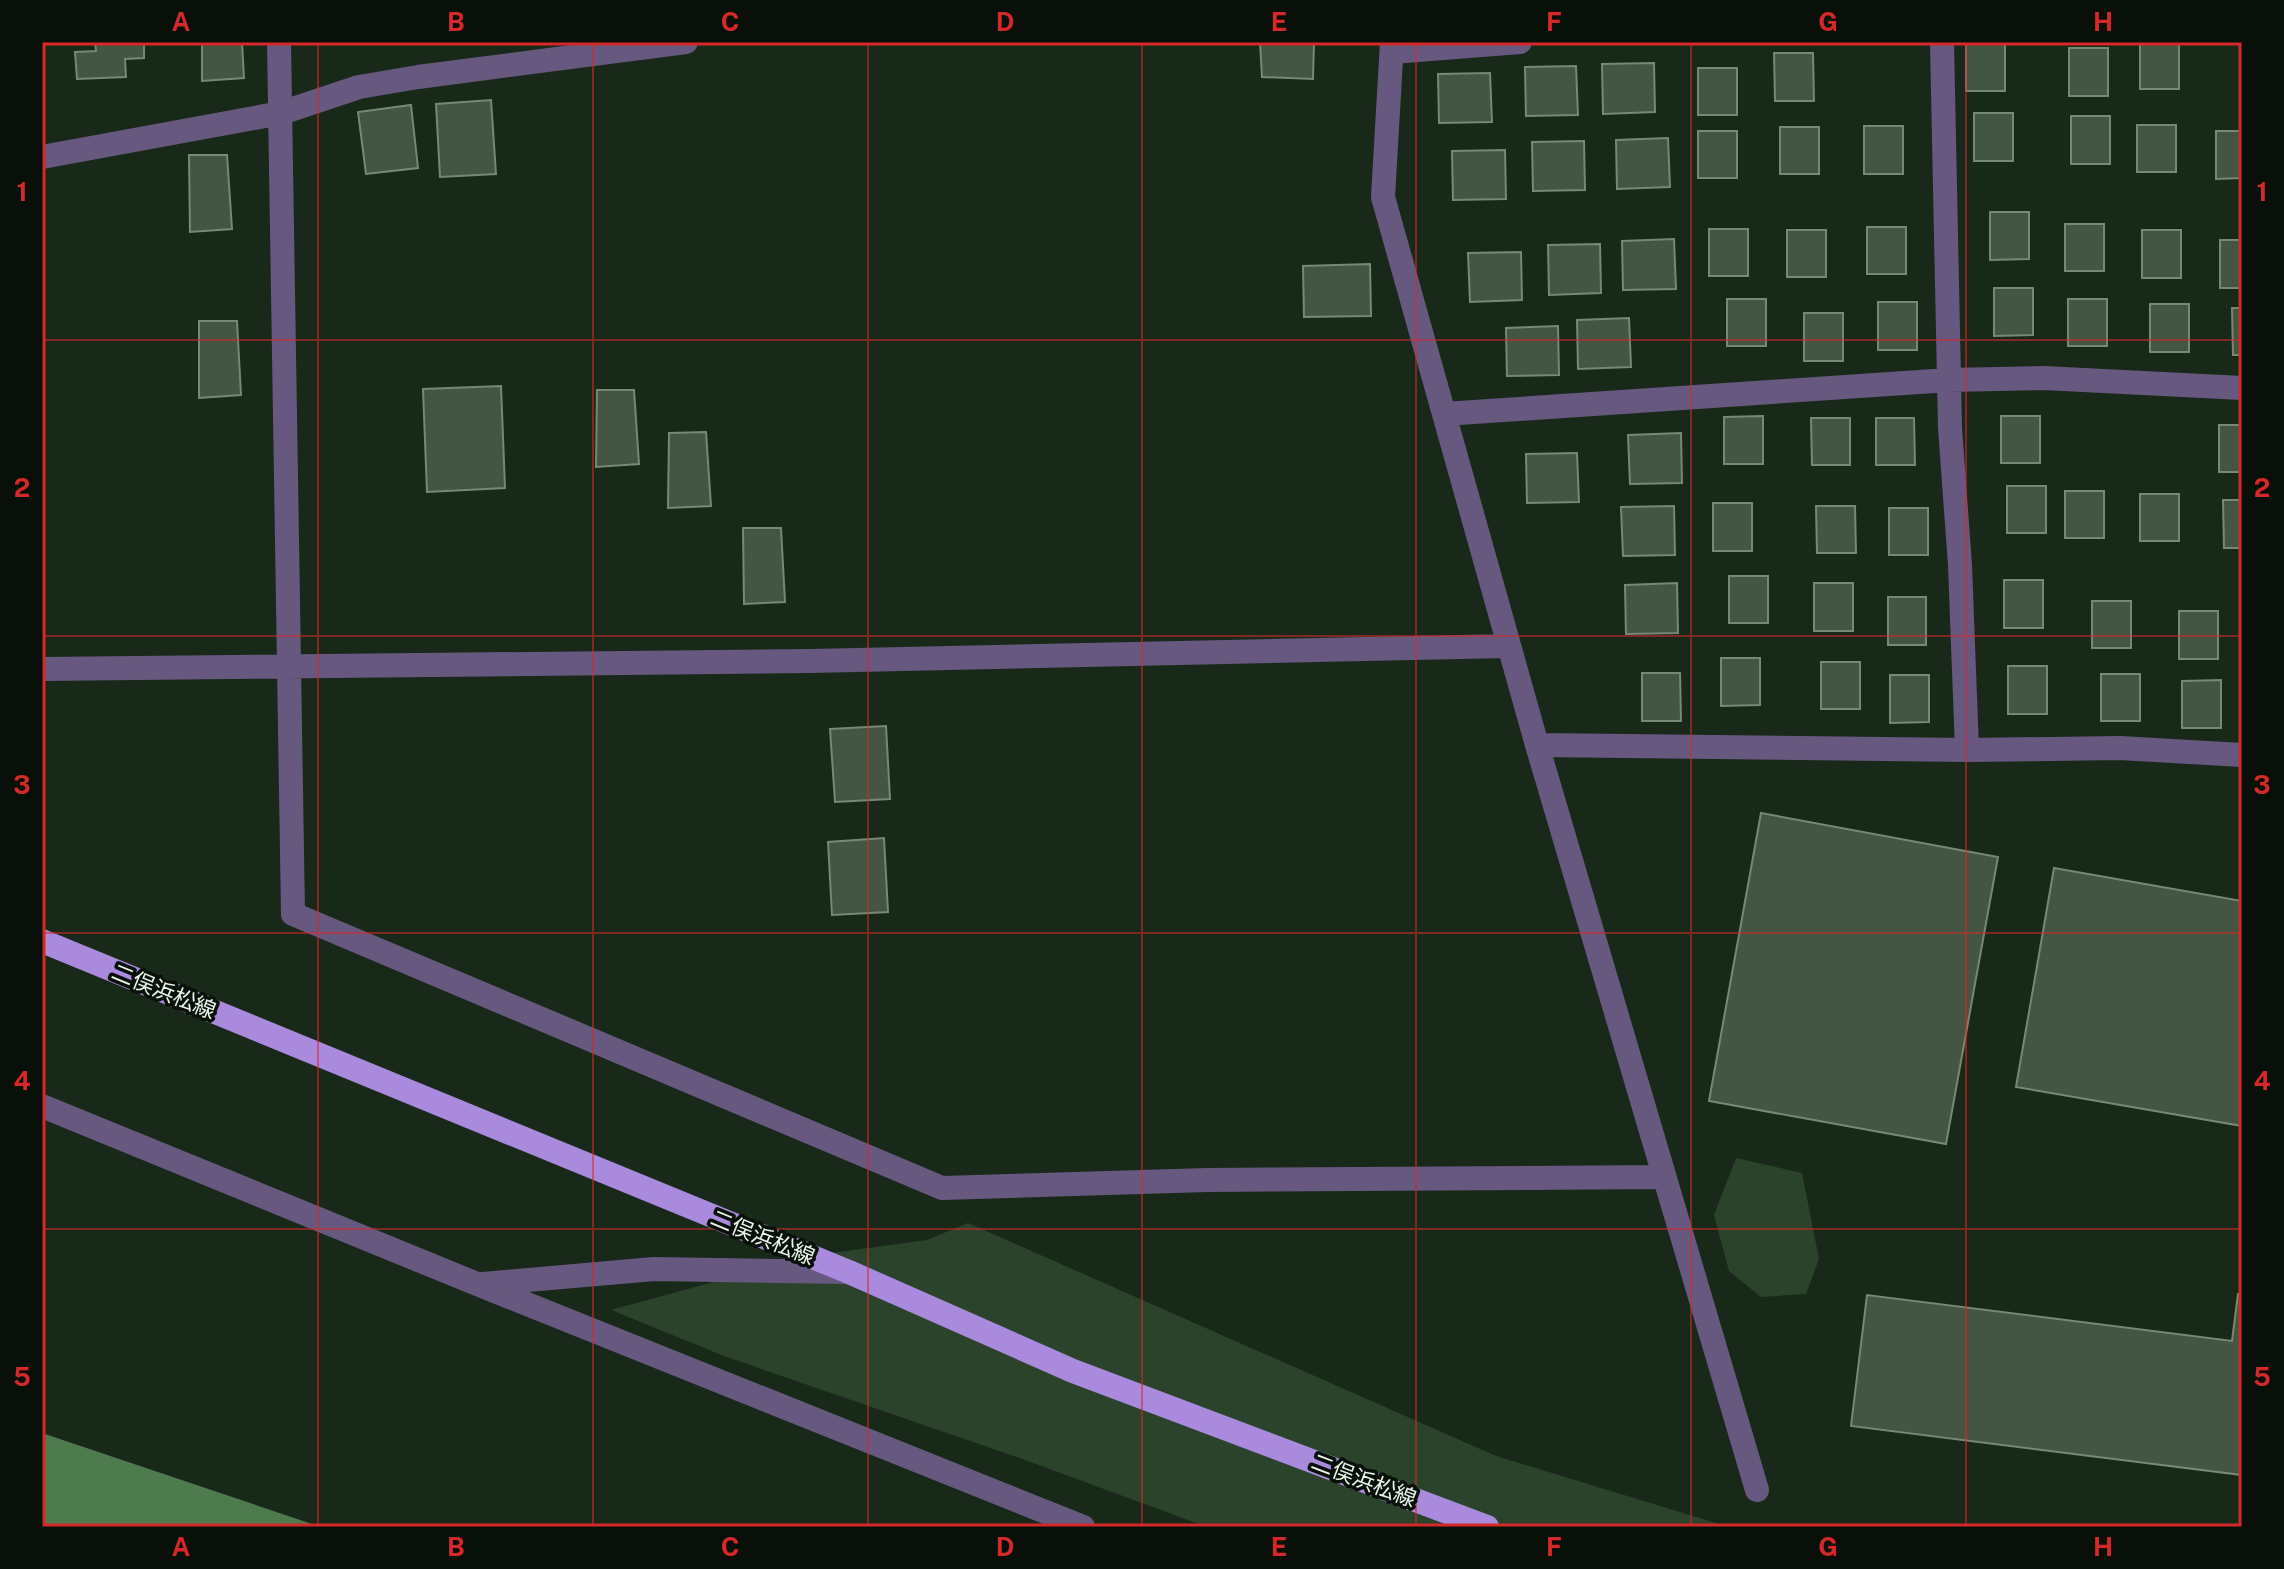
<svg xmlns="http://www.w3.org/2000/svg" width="2284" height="1569" font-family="'Public Sans','Noto Sans JP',sans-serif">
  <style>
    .green { fill: #2b432b }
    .water { fill: #4e7b4e }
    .building { fill: #445543; stroke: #768975; stroke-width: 2 }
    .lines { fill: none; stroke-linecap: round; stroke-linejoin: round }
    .minor { stroke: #675880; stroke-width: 24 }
    .major { stroke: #aa8add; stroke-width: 24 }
    .grid { fill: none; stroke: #d62828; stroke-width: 2; stroke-opacity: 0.55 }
    .labels { text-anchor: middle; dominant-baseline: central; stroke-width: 7; stroke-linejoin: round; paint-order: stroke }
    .street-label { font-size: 22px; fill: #eaf4e9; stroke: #091009 }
    .neatline { fill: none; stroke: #d62828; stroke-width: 3 }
    .grid-label { font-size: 26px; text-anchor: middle; font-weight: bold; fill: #d62828 }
  </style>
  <rect width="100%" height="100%" fill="#192919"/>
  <path class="green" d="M1736 1158 1802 1173 1819 1259 1806 1294 1761 1297 1729 1271 1714 1215Z
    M968 1223 1496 1456 1729 1527H1207L1028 1461 724 1356 611 1310 809 1256 927 1240Z"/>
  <path class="water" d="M42 1433 321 1527H42Z"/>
  <path class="building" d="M95 42H144V58L125 59 126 77 77 79 75 52 96 51Z
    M202 42H242L244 78 202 81Z
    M1260 42H1314L1313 79 1262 77Z
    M2140 42H2179V89H2140Z
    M1966 43H2005V91H1966Z
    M2069 48H2108V96H2069Z
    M1774 53H1813L1814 101H1775Z
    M1654 63 1655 112 1603 114 1602 64Z
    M1576 66 1578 115 1526 116 1525 67Z
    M1698 68H1737V115H1698Z
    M1490 73 1492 122 1439 123 1438 74Z
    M491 100 496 174 440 177 436 104Z
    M411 105 418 168 366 174 358 112Z
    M1974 113H2013V161H1974Z
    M2071 116H2110V164H2071Z
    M2137 125H2176V172H2137Z
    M1864 126H1903V174H1864Z
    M1780 127H1819V174H1780Z
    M1698 131H1737V178H1698Z
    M2216 131H2242V178L2216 179Z
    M1668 138 1670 187 1617 189 1616 140Z
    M1584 141 1585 190 1533 191 1532 142Z
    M1505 150 1506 199 1453 200 1452 151Z
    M189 155H227L232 229 190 232Z
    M1990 212H2029V259L1990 260Z
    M2065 224H2104V271H2065Z
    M1867 227H1906V274H1867Z
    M1709 229H1748V276H1709Z
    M1787 230H1826V277H1787Z
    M2142 230H2181V278H2142Z
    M1674 239 1676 289 1623 290 1622 241Z
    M2220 240H2242V288H2220Z
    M1600 244 1601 293 1549 295 1548 245Z
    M1521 252 1522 300 1470 302 1468 253Z
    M1370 264 1371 316 1304 317 1303 266Z
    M1994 288H2033V335L1994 336Z
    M1727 299H1766V346H1727Z
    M2068 299H2107V346H2068Z
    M1878 302H1917V350H1878Z
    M2150 304H2189V352H2150Z
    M2232 308H2242V355H2233Z
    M1804 313H1843V361H1804Z
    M1629 318 1631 367 1578 369 1577 320Z
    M199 321H237L241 395 199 398Z
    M1558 326 1559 375 1507 376 1506 328Z
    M501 386 505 488 427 492 423 389Z
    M597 390H634L639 464 596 467Z
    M1763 416V464H1724V417Z
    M2001 416H2040V463H2001Z
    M1811 418H1850V465H1812Z
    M1876 418H1914L1915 465H1876Z
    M2219 425H2242V472H2219Z
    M706 432 711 506 668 508 669 433Z
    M1681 433 1682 483 1630 484 1628 435Z
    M1577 453 1579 502 1527 503 1526 454Z
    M2007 486H2046V533H2007Z
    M2065 491H2104V538H2065Z
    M2140 494H2179V541H2140Z
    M2223 500H2242V548H2224Z
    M1713 503H1752V551H1713Z
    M1674 506 1675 555 1623 556 1621 507Z
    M1816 506H1855L1856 553H1817Z
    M1889 508H1928V555H1889Z
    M743 528H781L785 602 744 604Z
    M1729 576H1768V623H1729Z
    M2004 580H2043V628H2004Z
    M1677 583 1678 633 1626 634 1625 585Z
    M1814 583H1853V631H1814Z
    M1888 597H1926V645H1888Z
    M2092 601H2131V648H2092Z
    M2179 611H2218V659H2179Z
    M1721 658H1760V705L1721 706Z
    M1821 662H1860V709H1821Z
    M2008 666H2047V714H2008Z
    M1642 673H1680L1681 721H1642Z
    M2101 674H2140V721H2101Z
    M1890 675H1929V722L1890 723Z
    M2221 680V728H2182V681Z
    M886 726 890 799 835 802 830 729Z
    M1761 813 1998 857 1946 1144 1709 1101Z
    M884 838 888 912 832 915 828 842Z
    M2054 868 2242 901V1126L2016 1087Z
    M2238 1294H2242V1475L1851 1426 1867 1295 2232 1341Z"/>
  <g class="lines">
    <path class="minor" d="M279 42 293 914 942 1188 1208 1180 1664 1177
      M1392 42 1383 197 1537 745 1757 1490
      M1942 42 1950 428 1960 565 1967 750
      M1392 52 1520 42
      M42 157 281 113 359 87 418 77 686 42
      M1444 414 1949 380 2044 378 2242 388
      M42 669 810 661 1508 646
      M1537 745 1967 750 2120 748 2242 755
      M42 1106 477 1284 1083 1527
      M483 1284 654 1269 846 1272"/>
    <path class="major" d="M42 941 849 1272 1073 1371 1487 1527"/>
  </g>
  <path class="grid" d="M318 42V1527M593 42V1527M868 42V1527M1142 42V1527M1416 42V1527M1691 42V1527M1966 42V1527M42 340H2242M42 636H2242M42 933H2242M42 1229H2242"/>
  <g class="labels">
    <g class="street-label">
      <text transform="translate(164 991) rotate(22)">二俣浜松線</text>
      <text transform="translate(763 1237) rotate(22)">二俣浜松線</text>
      <text transform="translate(1364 1480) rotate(21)">二俣浜松線</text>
    </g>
  </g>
  <rect width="2284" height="1569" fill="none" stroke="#091009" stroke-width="88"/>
  <rect x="44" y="44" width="2196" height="1481" class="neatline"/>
  <g class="grid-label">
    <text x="181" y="31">A</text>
    <text x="456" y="31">B</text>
    <text x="730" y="31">C</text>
    <text x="1005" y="31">D</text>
    <text x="1279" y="31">E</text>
    <text x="1554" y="31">F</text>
    <text x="1828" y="31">G</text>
    <text x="2103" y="31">H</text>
    <text x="22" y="201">1</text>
    <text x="2262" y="201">1</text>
    <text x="22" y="497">2</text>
    <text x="2262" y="497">2</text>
    <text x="22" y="794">3</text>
    <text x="2262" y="794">3</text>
    <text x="22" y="1090">4</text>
    <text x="2262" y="1090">4</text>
    <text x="22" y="1386">5</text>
    <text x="2262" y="1386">5</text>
    <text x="181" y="1556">A</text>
    <text x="456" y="1556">B</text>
    <text x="730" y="1556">C</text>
    <text x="1005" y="1556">D</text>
    <text x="1279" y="1556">E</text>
    <text x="1554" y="1556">F</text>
    <text x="1828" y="1556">G</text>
    <text x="2103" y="1556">H</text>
  </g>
</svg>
